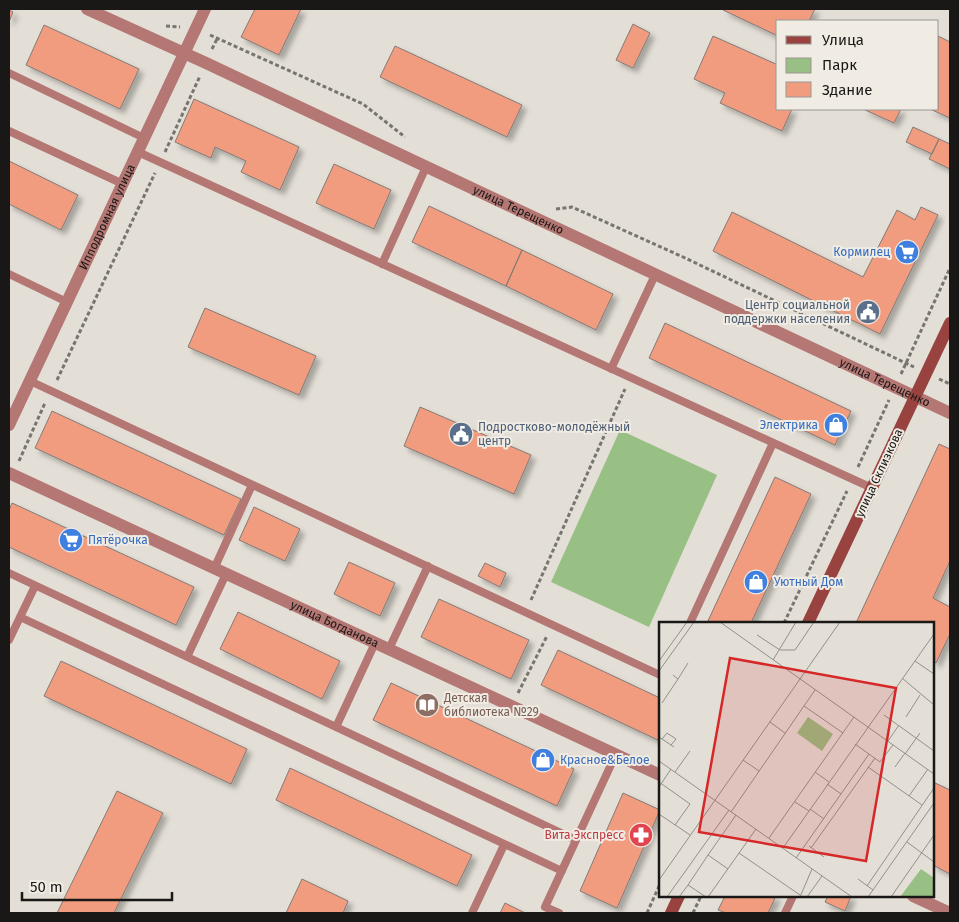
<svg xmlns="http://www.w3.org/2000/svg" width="959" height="922" font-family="'Fira Sans',sans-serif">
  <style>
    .green { fill: #98bf84 }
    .building { fill: #f19c7f; stroke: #827a77; filter: url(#shadow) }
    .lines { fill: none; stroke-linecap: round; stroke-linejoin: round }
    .path { stroke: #787571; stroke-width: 3; stroke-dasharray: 4 2.5; stroke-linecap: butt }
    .lane { stroke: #b47773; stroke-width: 8 }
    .street { stroke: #b47773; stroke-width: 12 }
    .secondary { stroke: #98433f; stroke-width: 12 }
    .labels { text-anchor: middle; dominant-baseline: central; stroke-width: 4; stroke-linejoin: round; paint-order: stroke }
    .street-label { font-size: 12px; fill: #1a1816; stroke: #f0ece4 }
    .shop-label { font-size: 12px; fill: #366cbe; stroke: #f0ece4; text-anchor: start }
    .service-label { font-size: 12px; fill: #4e5e75; stroke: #f0ece4; text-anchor: end }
    .education-label { font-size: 12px; fill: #785e54; stroke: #f0ece4; text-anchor: start }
    .health-label { font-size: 12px; fill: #be3a42; stroke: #f0ece4; text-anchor: end }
    .inset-road { fill: none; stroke: #938f8a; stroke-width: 1 }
    .view { fill: #d62828; fill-opacity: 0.15; stroke: #d62828; stroke-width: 2.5 }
    .inset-edge { fill: none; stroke: #1a1816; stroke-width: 2.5 }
  </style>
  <defs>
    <filter id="shadow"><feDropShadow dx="4.5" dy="4.5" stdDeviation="2.5" flood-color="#0004"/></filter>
  </defs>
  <rect width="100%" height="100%" fill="#e3dfd7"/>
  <path class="green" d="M620 430 717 475 649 627 551 582Z"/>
  <path class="building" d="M255 9H301L279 55 241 37Z
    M724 9H815L809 21H778V36L723 10Z
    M9 10 13 12 9 22Z
    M633 24 650 33 633 68 616 60Z
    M44 25 139 69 120 109 26 65Z
    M713 36 778 65V109H792L782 131 720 103 725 93 694 79Z
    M938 36 950 42V118L930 109H938Z
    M395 46 522 105 507 137 380 77Z
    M194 99 299 147 280 190 241 172 246 161 215 147 211 158 175 142Z
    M863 109H901L894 123Z
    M913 127 939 139 932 154 906 142Z
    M939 139 950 144V169L929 159Z
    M9 161 78 195 61 230 9 204Z
    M334 164 391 190 374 229 316 203Z
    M429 206 522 250 506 286 412 242Z
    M921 207 938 215 880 334 713 251 732 212 863 277 897 210 915 220Z
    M522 250 613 294 596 330 506 286Z
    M205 308 316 356 299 395 188 347Z
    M665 323 851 411 835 445 649 358Z
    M420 407 531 455 514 494 404 446Z
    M52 411 241 499 224 535 35 448Z
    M939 444 950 449V561L933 598 950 607V634L936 663 933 661V623H856Z
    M775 477 811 494 751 623H707Z
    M12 503 194 587 176 625 9 547V510Z
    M254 507 300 529 285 561 239 540Z
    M349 562 395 583 380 616 334 594Z
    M485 563 506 573 500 587 478 576Z
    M439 599 529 640 511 679 421 637Z
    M238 612 340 661 322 699 220 649Z
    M558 650 660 698V741L541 685Z
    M61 661 247 749 231 784 44 696Z
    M391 683 574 769 557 806 373 720Z
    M290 768 472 855 457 886 276 800Z
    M933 782 950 790V874L933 865Z
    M117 791 163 813 114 913H57Z
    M623 793 660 810 617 908 580 891Z
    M302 879 348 901 343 913H286Z
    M725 896H776L768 913H726L718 910Z
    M828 896H851L845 911 825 902Z
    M505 903 525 913H500Z"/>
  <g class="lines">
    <path class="path" d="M166 26 180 27
      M210 35 363 104 405 137
      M212 49 217 39
      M165 152 200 76
      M556 209 572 207 683 257 914 367
      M901 374 950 268
      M939 379 950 384
      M57 380 155 173
      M19 461 45 403
      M858 467 889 400
      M531 600 625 389
      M784 623 847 491
      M518 693 547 636
      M647 913 660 884
      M693 913 701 896"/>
    <path class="lane" d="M9 73 144 138
      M9 131 123 184
      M138 152 872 488
      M382 264 426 167
      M9 274 67 302
      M611 369 655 275
      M30 381 660 675
      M214 569 252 485
      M9 573 576 840
      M20 617 562 871
      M690 623 773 443
      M9 640 35 586
      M389 649 428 566
      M187 657 226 574
      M336 727 375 643
      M472 913 504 845
      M559 913 545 907 616 754
      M785 913 793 896"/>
    <g class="street">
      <path id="s1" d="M87 9 206 63 950 413"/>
      <path id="s2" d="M9 425 205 9"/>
      <path id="s3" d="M9 473 660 775"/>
      <path d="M913 896 950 913"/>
    </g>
    <path class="secondary" d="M808 623 950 323
      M671 913 679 896"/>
  </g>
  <defs>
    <g id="supermarket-disc" transform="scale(1.25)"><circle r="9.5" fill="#3f7fe0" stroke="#f0ece4"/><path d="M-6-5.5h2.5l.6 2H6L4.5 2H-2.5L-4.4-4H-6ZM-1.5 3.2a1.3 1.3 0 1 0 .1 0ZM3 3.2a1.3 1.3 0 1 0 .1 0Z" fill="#fff"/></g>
    <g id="civic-disc" transform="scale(1.25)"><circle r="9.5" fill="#5c6f8a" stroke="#f0ece4"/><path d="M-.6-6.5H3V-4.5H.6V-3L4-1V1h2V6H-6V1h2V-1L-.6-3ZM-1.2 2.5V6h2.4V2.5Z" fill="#fff"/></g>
    <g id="shop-disc" transform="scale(1.25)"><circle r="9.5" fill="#3f7fe0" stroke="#f0ece4"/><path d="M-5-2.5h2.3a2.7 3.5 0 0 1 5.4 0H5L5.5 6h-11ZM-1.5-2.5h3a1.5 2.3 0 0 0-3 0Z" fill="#fff"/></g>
    <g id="library-disc" transform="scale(1.25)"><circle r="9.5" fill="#8d6e63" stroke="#f0ece4"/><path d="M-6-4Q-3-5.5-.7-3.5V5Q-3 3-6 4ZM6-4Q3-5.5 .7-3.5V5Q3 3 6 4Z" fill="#fff"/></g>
    <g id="pharmacy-disc" transform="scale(1.25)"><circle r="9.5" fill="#e0444e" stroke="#f0ece4"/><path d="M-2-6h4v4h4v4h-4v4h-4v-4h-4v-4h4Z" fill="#fff"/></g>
  </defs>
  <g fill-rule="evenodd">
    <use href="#supermarket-disc" x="907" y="252"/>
    <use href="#civic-disc" x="868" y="312"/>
    <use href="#shop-disc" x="836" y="425"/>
    <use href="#civic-disc" x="461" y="434"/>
    <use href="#supermarket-disc" x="71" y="540"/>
    <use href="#shop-disc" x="756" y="582"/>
    <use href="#library-disc" x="427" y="705"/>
    <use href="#shop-disc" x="543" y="760"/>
    <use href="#pharmacy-disc" x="641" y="835"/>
  </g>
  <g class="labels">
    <g class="street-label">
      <text stroke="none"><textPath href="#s1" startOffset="476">улица Терещенко</textPath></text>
      <text stroke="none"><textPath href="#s2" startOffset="230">Ипподромная улица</textPath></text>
      <text stroke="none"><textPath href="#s1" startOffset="881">улица Терещенко</textPath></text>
      <text transform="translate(879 473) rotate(-65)">улица Склизкова</text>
      <text stroke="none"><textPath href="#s3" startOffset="359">улица Богданова</textPath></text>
    </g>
    <g class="shop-label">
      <text x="890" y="252" text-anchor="end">Кормилец</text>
      <text x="818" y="425" text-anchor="end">Электрика</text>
      <text x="88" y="540">Пятёрочка</text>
      <text x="774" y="582">Уютный Дом</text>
      <text x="560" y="760">Красное&amp;Белое</text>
    </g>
    <g class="service-label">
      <text x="850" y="305">Центр социальной<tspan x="850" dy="14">поддержки населения</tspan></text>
      <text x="478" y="427" text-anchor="start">Подростково-молодёжный<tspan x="478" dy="14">центр</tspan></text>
    </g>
    <g class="education-label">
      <text x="444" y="698">Детская<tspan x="444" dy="14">библиотека №29</tspan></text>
    </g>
    <g class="health-label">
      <text x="624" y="835">Вита Экспресс</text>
    </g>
  </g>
  <g transform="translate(659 622)">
    <rect width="275" height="275" fill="#e3dfd7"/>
    <path d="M149 95 174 112 163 129 138 111ZM262 247 275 256V275H241Z" fill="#98bf84"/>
    <path class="inset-road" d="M61 0 275 152M98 13 121 28H136L155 0M114 38 137 0M0 39 28 0M256 39 275 52M0 49 35 0M14 53 19 57 29 41M243 56 275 83M3 81 19 57M145 84 184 111M225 93 275 129M247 95 261 73M111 100 126 111M0 115 15 125M3 117 8 111 17 117 12 123M229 119 240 103M196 122 221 140 234 123M246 132 261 111M84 138 100 149M0 139 193 275M209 145 263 183M236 145 246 131M16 150 31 129M156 150 170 160M0 160 31 182 16 203M168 162 182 172M0 165 12 147M250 174 269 147M136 180 150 189M151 187 165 197M72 190 156 68M0 192 31 213M110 216 195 95M248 220 275 240M150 224 165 235M124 226 275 12M152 226 216 136M80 231 141 273M137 236 210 132M69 247 49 233 77 193M199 257 214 268M0 258 181 0M29 263 49 233M208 264 275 166M8 275 70 188M20 275 29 263 47 275M49 275 97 207M141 275 153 247M148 275 163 254M209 275 275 181M232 275 275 213"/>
    <path class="view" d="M71 36 237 66 207 239 40 210Z"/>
    <rect width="275" height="275" class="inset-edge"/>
  </g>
  <rect width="959" height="922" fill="none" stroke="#1a1816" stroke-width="20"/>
  <rect x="776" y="20" width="162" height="90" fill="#f0ece4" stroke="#9a9792"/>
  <rect x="786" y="36" width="25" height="8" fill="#98433f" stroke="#9a9792"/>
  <text x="822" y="45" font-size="15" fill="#1a1816">Улица</text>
  <rect x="786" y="58" width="25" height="15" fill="#98bf84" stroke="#9a9792"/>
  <text x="822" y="70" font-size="15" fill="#1a1816">Парк</text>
  <rect x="786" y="82" width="25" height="15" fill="#f19c7f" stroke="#9a9792"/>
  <text x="822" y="95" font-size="15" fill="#1a1816">Здание</text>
  <path d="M22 892v8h150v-8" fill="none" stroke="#1a1816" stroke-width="2.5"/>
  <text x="30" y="892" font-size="15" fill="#1a1816" stroke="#f0ece4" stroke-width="4" paint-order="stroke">50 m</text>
</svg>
